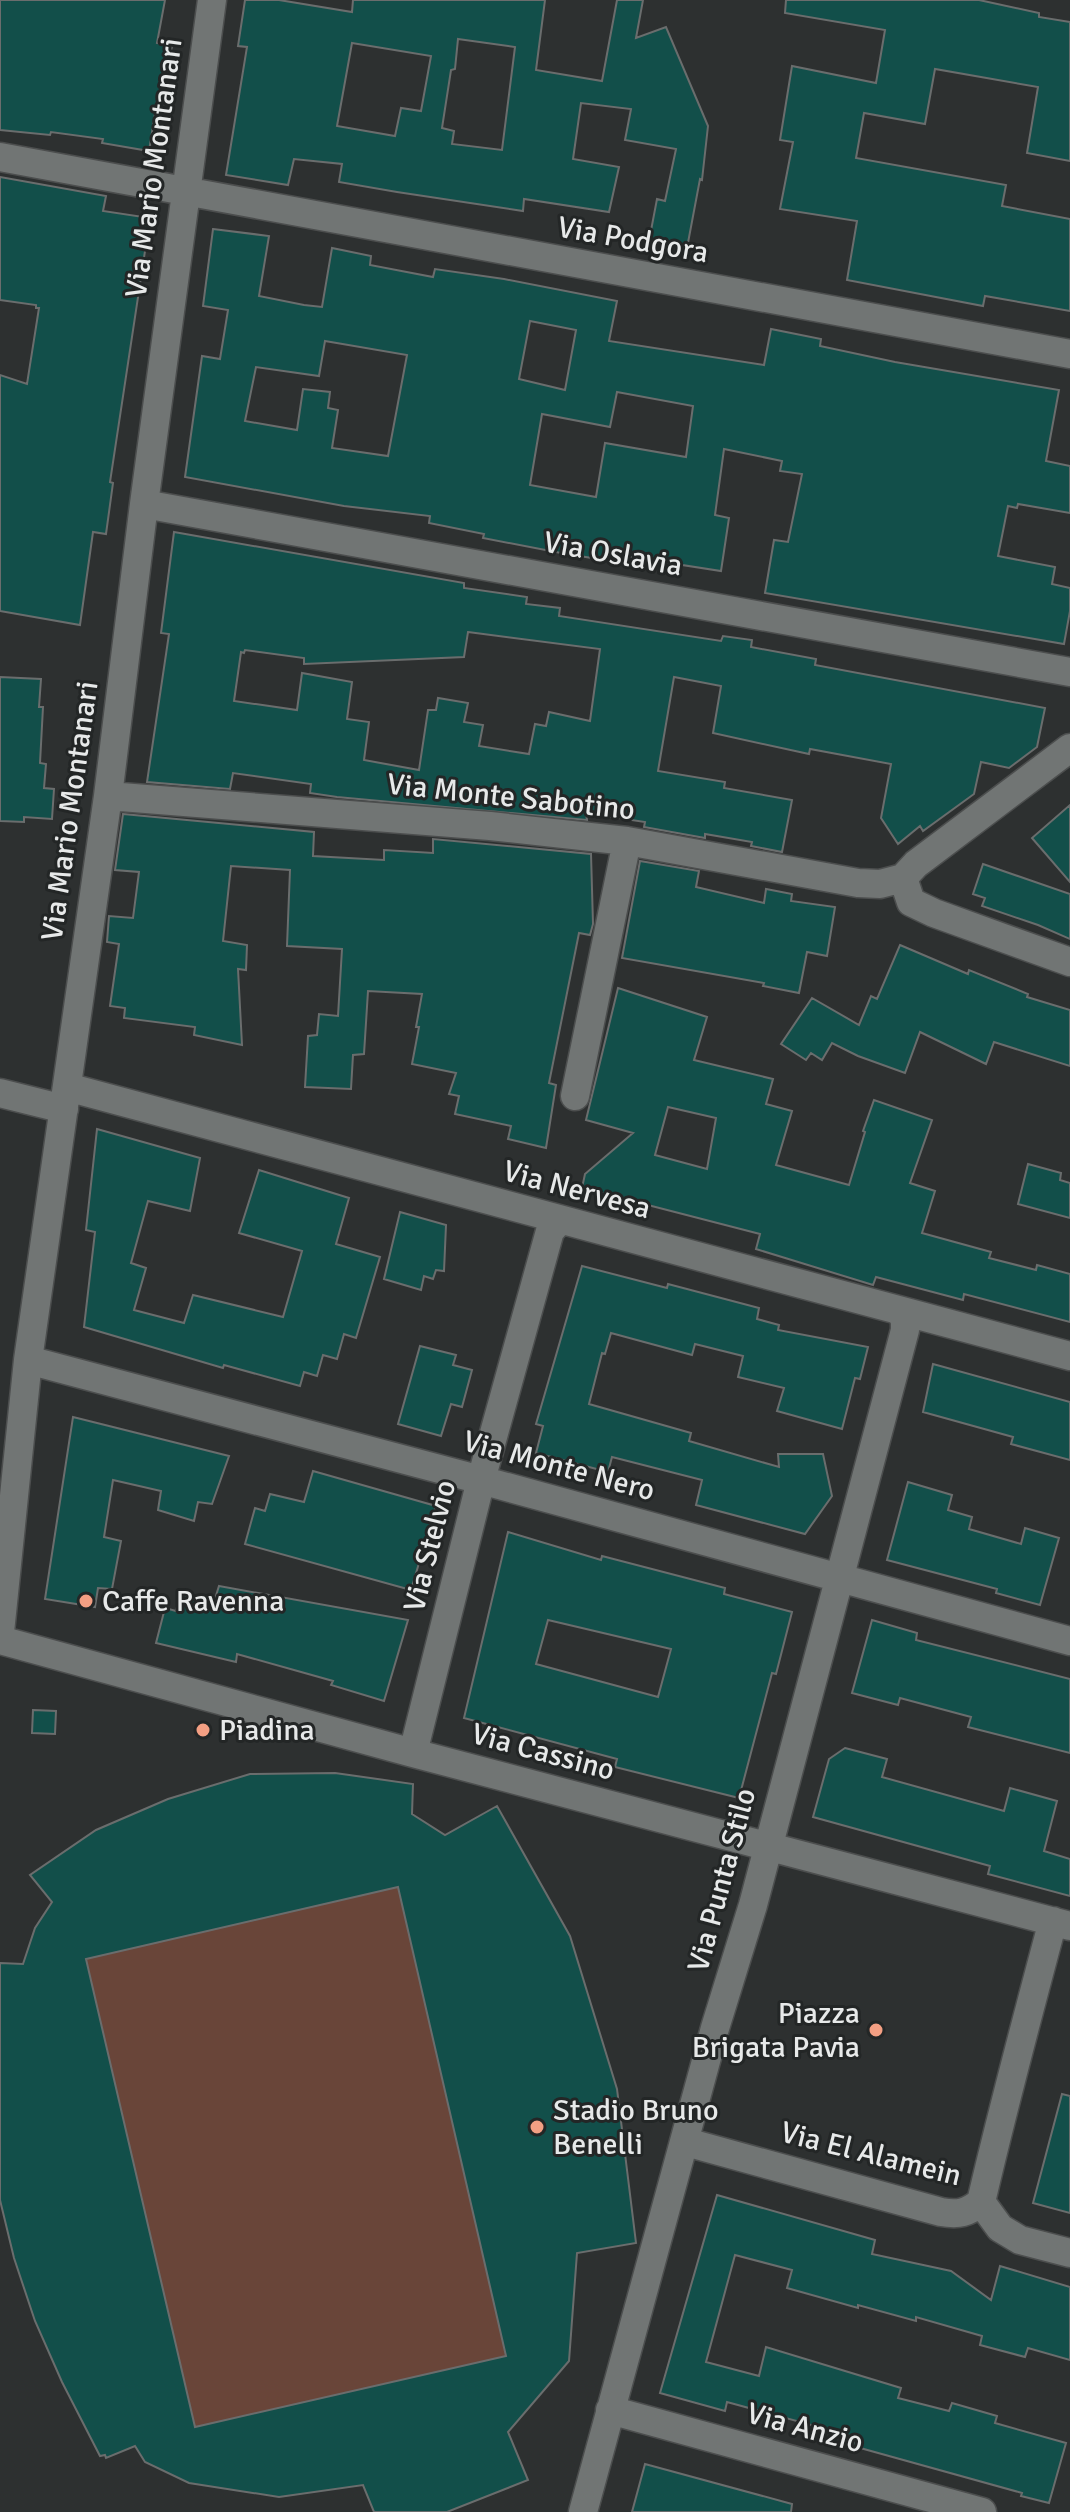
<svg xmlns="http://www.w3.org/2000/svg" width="1070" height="2512" font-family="Signika,sans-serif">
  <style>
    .green { fill: #694539 }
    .building { fill: #124f4a; stroke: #6a6d6d; stroke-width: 2; fill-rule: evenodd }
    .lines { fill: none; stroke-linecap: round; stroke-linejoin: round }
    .street-casing { stroke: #4c4e4e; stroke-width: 31 }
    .street { stroke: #717574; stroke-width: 28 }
    .poi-dot { fill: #f39f83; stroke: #232626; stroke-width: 3 }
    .labels { text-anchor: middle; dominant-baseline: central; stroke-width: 6; stroke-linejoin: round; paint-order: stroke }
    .street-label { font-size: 30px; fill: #e7e9e9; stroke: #232626 }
    .poi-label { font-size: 30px; fill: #e7e9e9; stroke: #232626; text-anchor: start }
  </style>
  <rect width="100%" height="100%" fill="#2d3030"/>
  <path class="green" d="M398 1887 506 2356 195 2427 86 1959Z"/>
  <path class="building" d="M0 0H165L157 43 172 46 167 72 175 73 171 97 158 95 149 151 102 143 103 139 51 132 50 135 0 130Z
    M245 0H279L352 12 353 0H545L536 70 602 81 617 0H643L636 38 666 27 708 126 702 180 700 179 687 248 649 241 657 199 665 201 676 149 625 140 631 109 581 103 573 159 619 167 609 212 524 199 523 211 397 192 339 182 342 164 294 159 288 185 226 175 247 47 238 46ZM458 39 515 47 502 150 452 144 454 131 442 128 451 70 455 69ZM352 43 431 56 421 111 401 108 395 136 337 126Z
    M786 0H979L1039 13V17L1070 22V161L1027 153 1038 87 935 69 925 124 864 113 856 158 1006 185 1002 206 1070 219V311L985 296 983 306 847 280 857 221 780 209 793 142 780 140 792 66 876 83 885 30 785 13Z
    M0 177 106 196 103 211 150 218 110 482 113 483 106 534 93 532 80 625 0 611V375L27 384 39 308H36V305L0 300Z
    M213 229 269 236 259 296 304 305 322 307 332 248 371 256 370 265 433 277 435 269 504 279 617 301 609 341 764 365 771 329 821 339 820 346 895 362 1059 390 1046 461 1070 466V513L1018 504 1017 508 1008 506 998 556 1055 567 1052 584 1070 588V611L1064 644 765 593 774 540 788 542 802 474 780 471 782 461 724 449 715 515 729 518 721 571 624 556 623 563 561 553 483 538 484 534 429 523 430 516 344 506 185 477 202 356 220 359 228 310 203 306ZM530 321 576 330 565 390 519 379ZM325 341 407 355 388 456 332 448 338 410 328 408 330 392 303 389 297 430 245 421 256 367 319 376ZM617 392 693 406 686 457 605 443 596 497 530 485 542 414 610 427Z
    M174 532 464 583V588L527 597 526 604 560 608 559 616 721 641 723 636 752 640 751 647 816 659 815 665 1045 708 1037 747 1009 768 981 762 974 794 923 831 920 826 898 844 881 818 891 764 810 749 809 754 713 733 721 686 674 677 658 771 725 782 724 788 792 800 782 852 751 846 752 842 705 834V838L644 827 645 822 586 813 587 820 337 797 310 793 311 784 233 773 230 789 147 782 169 634 161 633ZM468 632 600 649 590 721 549 712 546 726 535 724 529 754 479 746 483 725 464 722 468 703 438 698 436 710H428L419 770 364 760 369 722 347 719 352 682 302 673 297 710 234 701 241 652 244 653 245 650 304 658V664L464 657Z
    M0 677 41 679 39 707H43L40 763 46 764 44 788 54 789 52 819 24 817V822L0 821Z
    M1070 805V882L1032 838Z
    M123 814 314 832 313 856 384 860V850L433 853V839L591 854 593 924 590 935 579 933 549 1083 556 1085 546 1148 508 1139 511 1126 455 1114 459 1096 449 1094 456 1073 412 1064 419 1027H416L422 994 368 991 364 1054 353 1055 351 1089 305 1087 308 1036 317 1035 319 1014 338 1016 342 949 287 946 290 870 231 866 223 941 247 945 246 970 238 969 242 1045 194 1035 195 1027 124 1018 125 1008 110 1006 119 944 107 942 109 916 133 918 139 872 115 870Z
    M640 861 699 871 696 887 764 903 766 889 792 894 791 901 835 907 827 956 807 952 799 993 763 986 764 983 622 958Z
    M983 864 1070 894V939L1038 925 982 906 985 898 973 894Z
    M900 945 968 974 969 970 1028 994 1027 997 1070 1010V1066L994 1042 986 1064 920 1032 905 1073 858 1056 832 1043 822 1060 811 1053 806 1060 781 1044 812 998 859 1025 871 996 877 999Z
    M618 988 707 1017 694 1060 773 1079 766 1104 792 1111 776 1165 849 1185 865 1132 863 1131 874 1100 932 1120 910 1183 935 1191 922 1233 991 1252 989 1258 1036 1270 1037 1265 1070 1274V1322L964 1294 963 1300 876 1277 873 1285 756 1249 760 1234 582 1188 585 1174 633 1133 586 1120ZM668 1107 716 1118 707 1169 655 1155Z
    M97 1129 200 1158 190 1211 148 1201 131 1263 146 1268 134 1310 184 1323 193 1295 283 1317 302 1251 239 1233 259 1170 349 1198 336 1244 380 1257 356 1338 344 1334 337 1359 323 1355 317 1376 304 1372 300 1386 224 1365 223 1368 84 1327 95 1232 86 1230Z
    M1028 1164 1061 1173 1060 1180 1070 1183V1218L1018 1204Z
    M400 1212 446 1225 444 1271 436 1270 433 1279 424 1276 421 1290 384 1279Z
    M582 1266 667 1288 668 1284 759 1308 757 1319 779 1325 778 1330 868 1347 860 1379 855 1378 842 1429 777 1411 784 1388 738 1377 743 1356 695 1344 692 1355 611 1333 605 1354 602 1353 589 1404 691 1433 689 1441 779 1467 778 1454H823L832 1496 805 1534 696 1505 702 1480 612 1457 608 1472 536 1453 543 1426 536 1424Z
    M420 1346 456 1355 453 1365 472 1370 462 1407 451 1404 441 1436 398 1424Z
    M933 1364 1070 1402V1460L1011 1444 1013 1437 923 1412Z
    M73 1417 229 1456 212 1504 198 1502 194 1521 158 1510 161 1491 113 1480 104 1537 121 1541 112 1589 98 1588 95 1607 45 1599Z
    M313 1471 436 1506 411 1590 245 1544 255 1508 265 1511 270 1494 304 1502Z
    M908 1482 952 1495 948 1510 972 1517 969 1529 1021 1544 1025 1528 1059 1538 1040 1605 996 1593 997 1589 887 1560Z
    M508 1532 601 1560 602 1556 725 1588 724 1594 792 1612 776 1674 772 1673 739 1798 615 1767 617 1759 464 1718ZM548 1620 671 1649 658 1697 536 1664Z
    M219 1586 408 1620 384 1701 331 1685 333 1681 237 1654 236 1662 156 1643 165 1608 176 1611 180 1594 214 1602Z
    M872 1620 917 1633 916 1640 1070 1679V1753L968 1727 971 1717 900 1698 898 1705 852 1693Z
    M33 1710 56 1711 55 1734 32 1733Z
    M845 1748 887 1759 882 1777 1004 1811 1010 1788 1057 1801 1044 1851 1070 1859V1896L988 1874 990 1866 813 1817 829 1759Z
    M335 1773 413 1784 412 1814 445 1835 497 1806 570 1936 617 2089 636 2243 577 2253 569 2361 508 2432 528 2480 447 2512H374L363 2485 279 2497 189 2483 145 2462 135 2446 106 2458 105 2455 100 2456 62 2382 35 2321 14 2258 0 2200V1963L23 1964 35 1928 52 1902 30 1875 96 1830 168 1799 250 1774ZM398 1887 506 2356 195 2427 86 1959Z
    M1062 2094 1070 2096V2213L1033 2203Z
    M717 2195 875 2240 872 2254 951 2271 991 2300 1000 2266 1070 2287V2360L1028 2348 1025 2357 980 2345 982 2336 916 2317V2321L858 2305V2308L787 2288 792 2270 735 2255 706 2362 759 2376 766 2347 901 2388 898 2398 949 2411 952 2403 997 2416 995 2423 1066 2443 1049 2503 1021 2496 1022 2493 853 2446 855 2437 727 2402 725 2411 660 2393Z
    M645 2464 792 2504 791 2512H632Z"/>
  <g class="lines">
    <g class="street-casing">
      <path id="street" d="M0 157 1070 354
        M144 504 1070 672
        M108 796 490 826 627 841 858 883 880 884 903 878
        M903 878 916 864 1070 748
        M903 878 911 902 934 913 1070 962
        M67 1087 1070 1356
        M0 1093 64 1109
        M575 1096 627 841
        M28 1360 481 1480 1070 1641
        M0 1632 28 1360 108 796 144 504 212 0
        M0 1640 413 1753 1070 1926
        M413 1753 481 1480 550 1231 560 1220
        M686 2142 941 2212C959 2215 967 2213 981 2202
        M981 2202C1003 2108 1028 2014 1053 1921
        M981 2202 1000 2228 1020 2240 1070 2253
        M610 2410 982 2512
        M583 2512 715 2028 753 1905 905 1330V1319L900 1312"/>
    </g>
    <use href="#street" class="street"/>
  </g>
  <g class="poi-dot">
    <circle cx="86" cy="1601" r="8"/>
    <circle cx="203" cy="1730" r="8"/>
    <circle cx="876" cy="2030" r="8"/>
    <circle cx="537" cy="2127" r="8"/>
  </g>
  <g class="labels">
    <g class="street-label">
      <text transform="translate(154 168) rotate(-82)">Via Mario Montanari</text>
      <text transform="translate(633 240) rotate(10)">Via Podgora</text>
      <text transform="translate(613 554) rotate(10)">Via Oslavia</text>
      <text transform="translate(511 797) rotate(6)">Via Monte Sabotino</text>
      <text transform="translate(70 811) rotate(-82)">Via Mario Montanari</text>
      <text transform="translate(577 1190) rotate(15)">Via Nervesa</text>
      <text transform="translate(559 1466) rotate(15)">Via Monte Nero</text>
      <text transform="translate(430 1546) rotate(-76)">Via Stelvio</text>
      <text transform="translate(543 1752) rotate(15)">Via Cassino</text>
      <text transform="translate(722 1880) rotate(-75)">Via Punta Stilo</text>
      <text transform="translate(871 2154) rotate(14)">Via El Alamein</text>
      <text transform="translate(805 2428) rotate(15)">Via Anzio</text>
    </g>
    <g class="poi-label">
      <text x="102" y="1601">Caffe Ravenna</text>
      <text x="219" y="1730">Piadina</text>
      <text x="860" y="2013" text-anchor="end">Piazza<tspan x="860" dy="34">Brigata Pavia</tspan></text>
      <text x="553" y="2110">Stadio Bruno<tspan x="553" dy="34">Benelli</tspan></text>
    </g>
  </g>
</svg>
